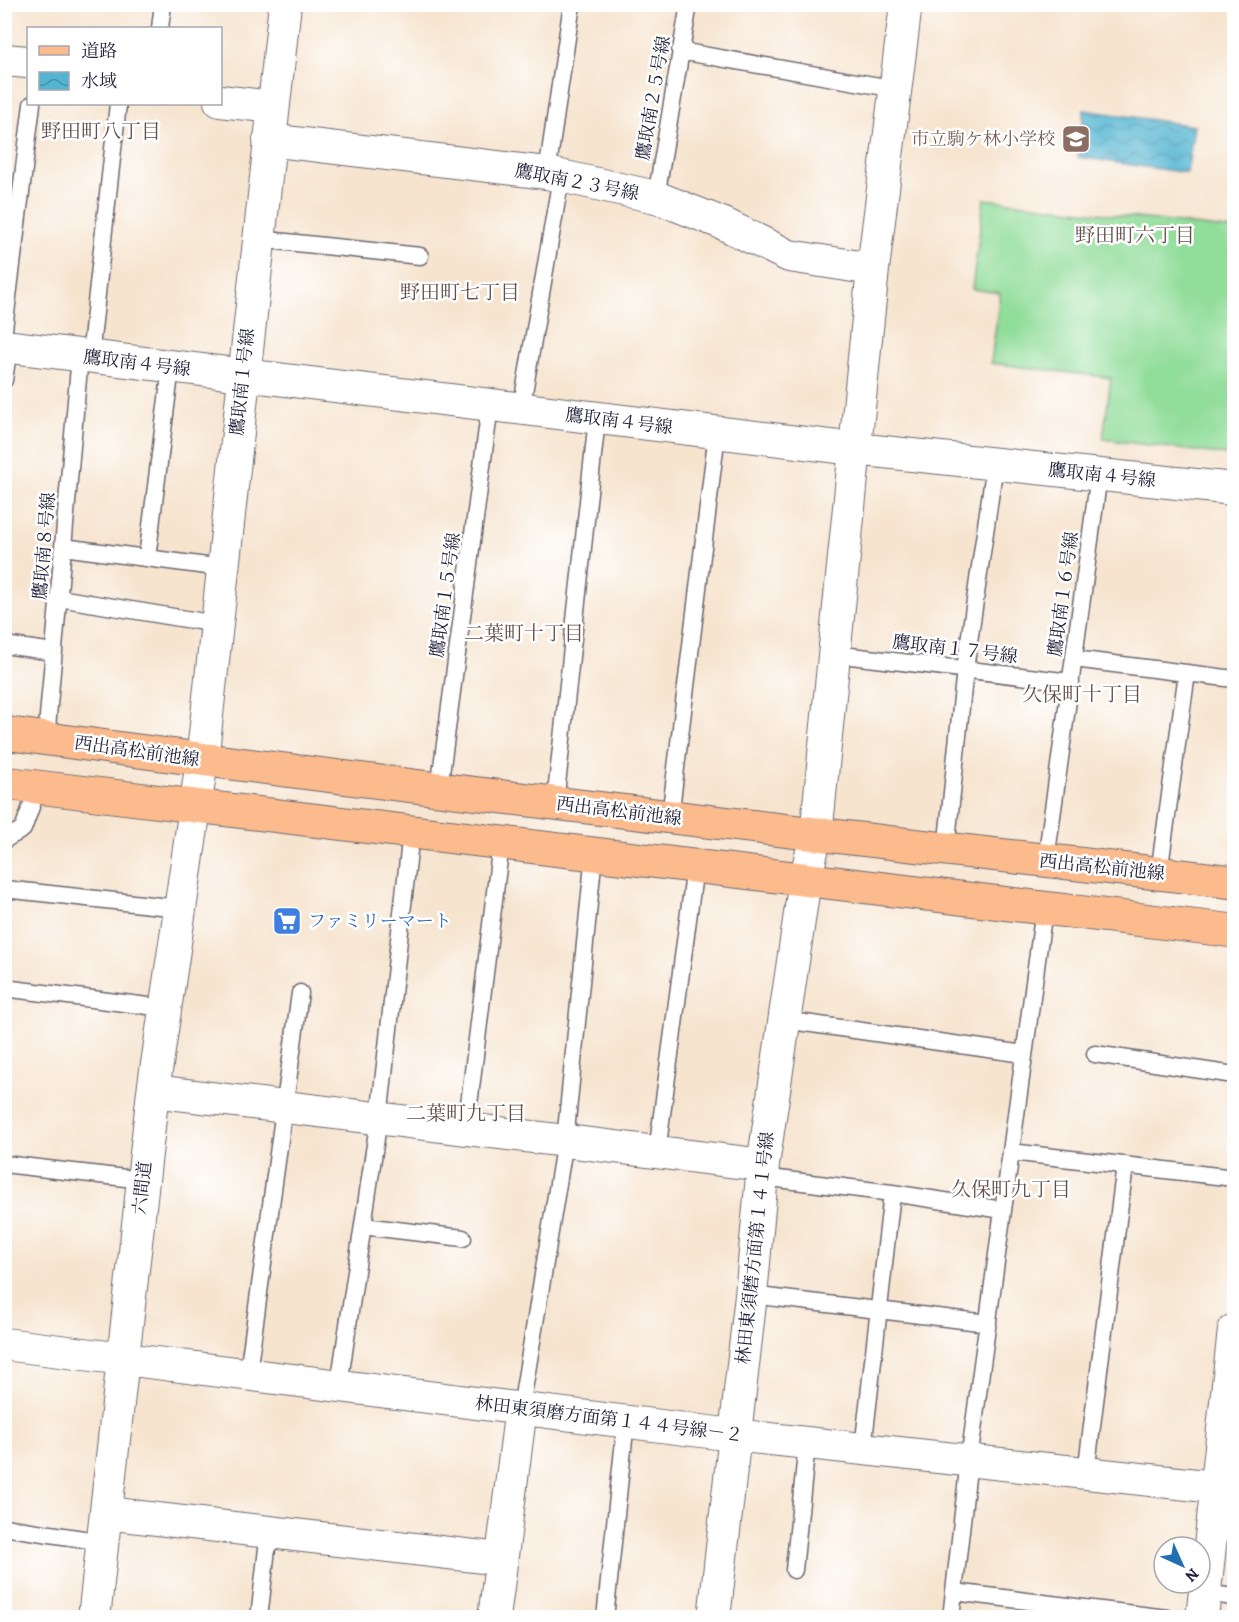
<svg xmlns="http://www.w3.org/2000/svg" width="1239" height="1622" font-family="Alegreya,'Noto Serif JP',serif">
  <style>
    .pitch { fill: #91dd9a; stroke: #5a806a; stroke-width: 1.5 }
    .water { fill: url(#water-waves); stroke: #3a6c86; stroke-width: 1.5 }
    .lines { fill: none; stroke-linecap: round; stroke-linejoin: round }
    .lane-casing { stroke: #6c666f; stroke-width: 19 }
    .street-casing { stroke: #6c666f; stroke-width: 34 }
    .primary-casing { stroke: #6c666f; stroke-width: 35 }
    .lane { stroke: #fff; stroke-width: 16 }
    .street { stroke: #fff; stroke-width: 32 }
    .primary { stroke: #fbbb8c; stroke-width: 33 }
    .labels { text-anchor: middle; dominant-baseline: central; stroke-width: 5; stroke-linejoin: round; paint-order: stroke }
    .street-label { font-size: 18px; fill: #22223b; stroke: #fff }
    .education-label { font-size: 18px; fill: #785e54; stroke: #fff; text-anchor: end }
    .shop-label { font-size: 18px; fill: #366cbe; stroke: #fff; text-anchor: start }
    .neighbourhood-label { font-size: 20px; fill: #634f4b; stroke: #fff }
  </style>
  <defs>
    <pattern id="water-waves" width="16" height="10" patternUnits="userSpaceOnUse" patternTransform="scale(1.5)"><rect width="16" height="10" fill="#53b5d2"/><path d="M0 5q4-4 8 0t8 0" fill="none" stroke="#4493ac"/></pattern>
  </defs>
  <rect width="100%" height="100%" fill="#fff"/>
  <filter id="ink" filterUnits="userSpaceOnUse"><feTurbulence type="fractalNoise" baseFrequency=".0167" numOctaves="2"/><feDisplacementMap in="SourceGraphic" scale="12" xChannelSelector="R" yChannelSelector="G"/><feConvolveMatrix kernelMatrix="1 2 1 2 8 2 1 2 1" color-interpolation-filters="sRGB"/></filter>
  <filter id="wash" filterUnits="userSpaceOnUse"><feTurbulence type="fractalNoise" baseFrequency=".008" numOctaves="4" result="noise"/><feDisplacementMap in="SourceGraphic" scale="24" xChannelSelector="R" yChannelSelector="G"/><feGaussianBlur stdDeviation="1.35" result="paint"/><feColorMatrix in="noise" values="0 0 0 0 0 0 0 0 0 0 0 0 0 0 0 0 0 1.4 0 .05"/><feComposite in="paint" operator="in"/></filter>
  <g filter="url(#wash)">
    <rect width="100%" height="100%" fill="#f6e4cf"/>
    <path class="pitch" d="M984 199 1234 230V456L1103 439 1111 378 991 363 1000 293 972 289Z"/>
    <path class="water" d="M1084 110 1194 126 1187 173 1078 157Z"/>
  </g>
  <g filter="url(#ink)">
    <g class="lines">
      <g class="lane-casing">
        <path id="lane" d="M160 28 163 4
          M680 51 896 89
          M547 173 572 4
          M656 197 689 4
          M258 239 420 256
          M4 329 32 104
          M90 357 118 104
          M4 380 9 347
          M521 410 561 177
          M63 547 222 568
          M147 558 171 367
          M59 598 216 624
          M4 645 54 652
          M834 654 1071 682
          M1074 659 1234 679
          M46 739 80 356
          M439 789 490 406
          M555 803 597 419
          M670 817 717 433
          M4 840 23 829 38 787
          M946 850 965 669 995 464
          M1046 860 1099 475
          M1159 873 1187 673
          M4 889 179 908
          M4 988 164 1008
          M784 1020 1024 1054
          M1095 1054 1234 1075
          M466 1129 501 843
          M657 1152 695 867
          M1011 1152 1234 1178
          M4 1164 143 1180
          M762 1177 892 1193
          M363 1226 463 1238
          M751 1295 988 1323
          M248 1373 300 993
          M339 1385 379 1118 411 833
          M521 1408 565 1141 594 854
          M863 1449 892 1193 1003 1210
          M1086 1473 1125 1165
          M4 1527 103 1542
          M794 1570 807 1443
          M954 1592 1167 1618
          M1204 1593 1234 1597
          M259 1618 269 1531
          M605 1618 626 1421
          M951 1618 969 1460 1044 909"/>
      </g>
      <g class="street-casing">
        <path id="street" d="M4 60 28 62
          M220 101 273 107
          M269 140 547 173 656 197 724 224 789 256 873 269
          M4 346 855 449 1234 489
          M153 1091 763 1165
          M4 1344 733 1435 1234 1489
          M106 1513 500 1559
          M94 1618 153 1091 202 761 285 4
          M494 1618 521 1408
          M714 1618 751 1295 763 1165 805 880 816 835 873 269 906 4
          M1202 1618 1234 1330"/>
      </g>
      <g class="primary-casing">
        <path id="primary" d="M4 733C414 789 824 835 1234 882
          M4 783 1234 931"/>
      </g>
      <use href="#lane" class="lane"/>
      <use href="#street" class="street"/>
      <use href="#primary" class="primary"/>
    </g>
  </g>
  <defs>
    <g id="school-square" transform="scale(1.5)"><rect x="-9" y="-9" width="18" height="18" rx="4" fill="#8d6e63" stroke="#fff"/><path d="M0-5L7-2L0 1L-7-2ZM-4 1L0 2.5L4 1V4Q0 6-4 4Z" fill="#fff"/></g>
    <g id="supermarket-square" transform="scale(1.5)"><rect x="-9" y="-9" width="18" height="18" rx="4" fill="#3f7fe0" stroke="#fff"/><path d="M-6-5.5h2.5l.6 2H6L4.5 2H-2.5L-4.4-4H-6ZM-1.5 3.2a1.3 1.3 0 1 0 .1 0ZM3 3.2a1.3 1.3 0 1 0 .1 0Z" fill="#fff"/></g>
  </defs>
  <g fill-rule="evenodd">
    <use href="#school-square" x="1076" y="139"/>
    <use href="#supermarket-square" x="287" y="921"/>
  </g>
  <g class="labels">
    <g class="street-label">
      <text transform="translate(653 98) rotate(-80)">鷹取南２５号線</text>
      <text transform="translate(577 182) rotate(11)">鷹取南２３号線</text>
      <text transform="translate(137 363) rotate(7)">鷹取南４号線</text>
      <text transform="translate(242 382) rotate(-84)">鷹取南１号線</text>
      <text transform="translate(619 421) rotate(7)">鷹取南４号線</text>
      <text transform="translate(1102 475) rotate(6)">鷹取南４号線</text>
      <text transform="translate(44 546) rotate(-85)">鷹取南８号線</text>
      <text transform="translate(1063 594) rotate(-82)">鷹取南１６号線</text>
      <text transform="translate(445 595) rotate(-82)">鷹取南１５号線</text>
      <text transform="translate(955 649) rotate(7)">鷹取南１７号線</text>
      <text transform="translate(137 751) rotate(8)">西出高松前池線</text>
      <text transform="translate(619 811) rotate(7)">西出高松前池線</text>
      <text transform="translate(1102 867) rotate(6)">西出高松前池線</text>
      <text transform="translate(142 1188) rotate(-84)">六間道</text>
      <text transform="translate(755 1248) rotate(-84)">林田東須磨方面第１４１号線</text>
      <text transform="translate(609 1419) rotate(7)">林田東須磨方面第１４４号線－２</text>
    </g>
    <g class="education-label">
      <text x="1055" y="139">市立駒ケ林小学校</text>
    </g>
    <g class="shop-label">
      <text x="308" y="921">ファミリーマート</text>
    </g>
    <g class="neighbourhood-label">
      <text x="101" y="131">野田町八丁目</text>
      <text x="1135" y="235">野田町六丁目</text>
      <text x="460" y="292">野田町七丁目</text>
      <text x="524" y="633">二葉町十丁目</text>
      <text x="1082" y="694">久保町十丁目</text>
      <text x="466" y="1113">二葉町九丁目</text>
      <text x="1011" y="1189">久保町九丁目</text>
    </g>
  </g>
  <rect width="1239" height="1622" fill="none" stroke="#fff" stroke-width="24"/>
  <rect x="27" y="27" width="195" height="78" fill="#ffffff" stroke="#a7a7b1" stroke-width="1.5"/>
  <rect x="39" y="46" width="30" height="9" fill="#fbbb8c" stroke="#a7a7b1" stroke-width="1.5"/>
  <text x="81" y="57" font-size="18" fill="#22223b">道路</text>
  <rect x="39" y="72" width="30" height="18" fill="url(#water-waves)" stroke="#a7a7b1" stroke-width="1.5"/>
  <text x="81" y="87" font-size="18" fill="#22223b">水域</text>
  <g transform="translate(1182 1565) rotate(135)"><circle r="28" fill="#ffffff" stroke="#a7a7b1" stroke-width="1.5"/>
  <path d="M0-4.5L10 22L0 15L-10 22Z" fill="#1f6fb2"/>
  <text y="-9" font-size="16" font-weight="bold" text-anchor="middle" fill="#22223b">N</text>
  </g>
</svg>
